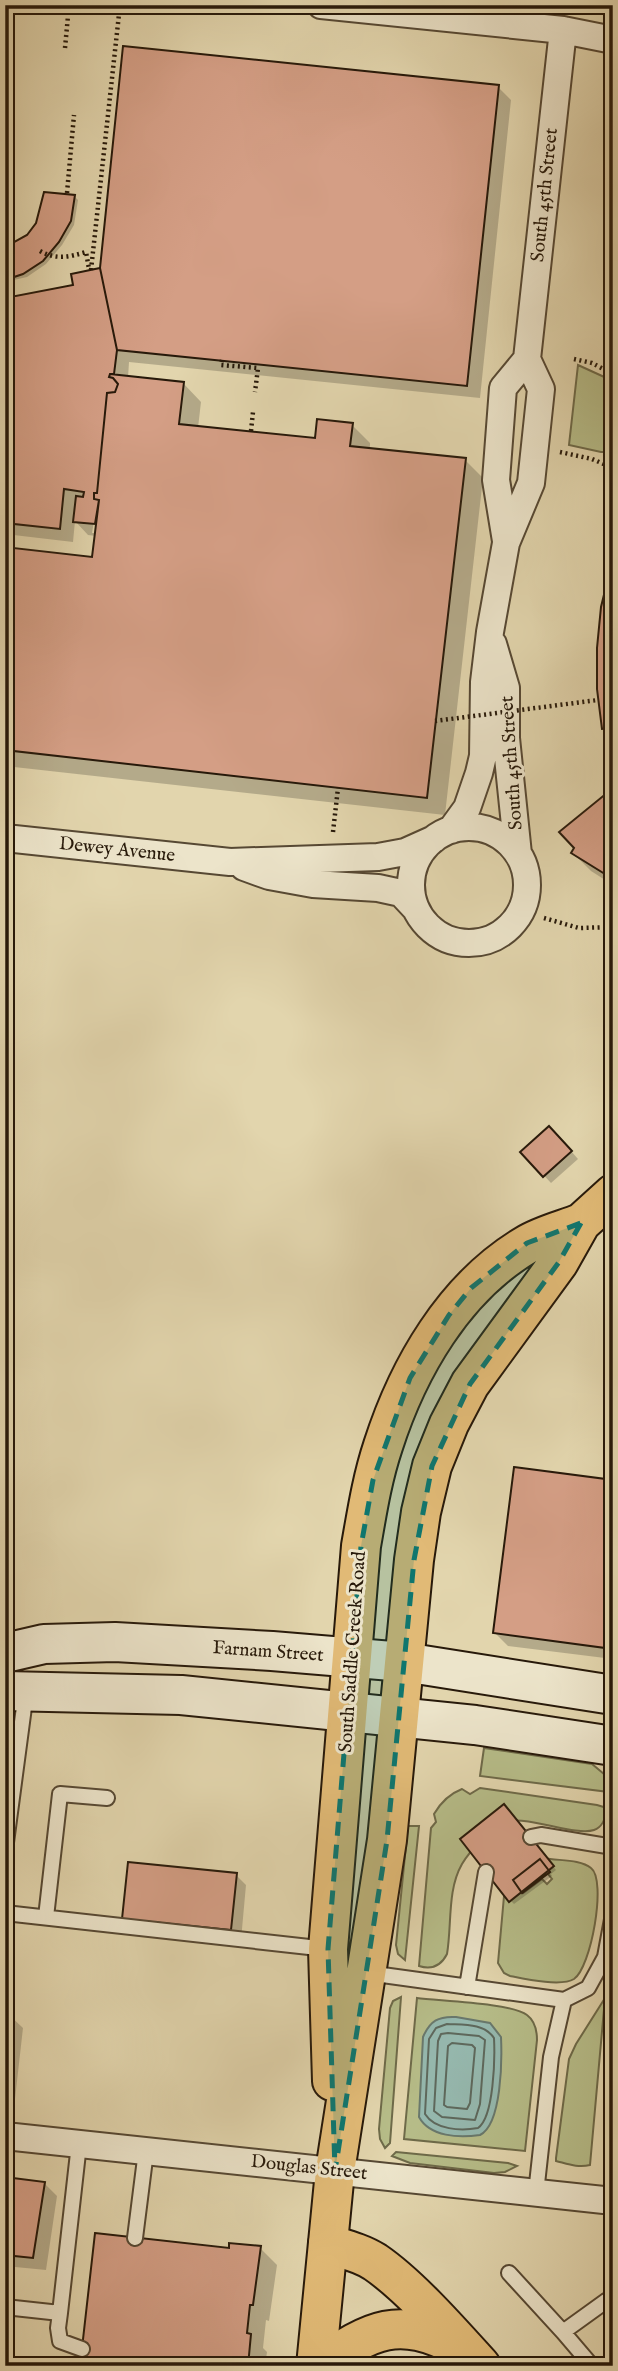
<svg xmlns="http://www.w3.org/2000/svg" width="618" height="2371" font-family="'IM FELL English',serif">
  <style>
    .green { fill: #b6bc88; stroke: #6e6a49; stroke-width: 2 }
    .water { fill: #95b8ae; stroke: #69786c; stroke-width: 2 }
    .shadow { fill: #0003; fill-rule: evenodd }
    .lines { fill: none; stroke-linecap: round; stroke-linejoin: round }
    .shore { stroke: #5e685c; stroke-width: 2 }
    .building { fill: #d49e85; stroke: #27190a; stroke-width: 2 }
    .service-casing { stroke: #564833; stroke-width: 18 }
    .minor-casing { stroke: #564833; stroke-width: 30 }
    .secondary-casing { stroke: #27190a; stroke-width: 42 }
    .primary-casing { stroke: #27190a; stroke-width: 42 }
    .trunk-casing { stroke: #27190a; stroke-width: 42 }
    .path { stroke: #27190a; stroke-width: 4.5; stroke-dasharray: 2 3.5; stroke-linecap: butt }
    .service { stroke: #ece4ca; stroke-width: 14 }
    .minor { stroke: #ece4ca; stroke-width: 26 }
    .secondary { stroke: #ece4ca; stroke-width: 38 }
    .primary { stroke: #e1ba76; stroke-width: 38 }
    .trunk { stroke: #e1ba76; stroke-width: 38 }
    .path-bridge { stroke: #27190a; stroke-width: 4.5; stroke-dasharray: 2 3.5; stroke-linecap: butt }
    .marked { fill: #0f766e; fill-opacity: 0.2; stroke: #0f766e; stroke-width: 5; stroke-dasharray: 14 9; stroke-linejoin: round }
    .labels { text-anchor: middle; dominant-baseline: central; stroke-width: 6; stroke-linejoin: round; paint-order: stroke }
    .street-label { font-size: 19px; fill: #27190a; stroke: #ece4ca }
  </style>
  <rect width="100%" height="100%" fill="#e2d5ad"/>
  <filter id="stains"><feTurbulence type="fractalNoise" baseFrequency=".00286" numOctaves="4"/><feColorMatrix values="0 0 0 0 .2 0 0 0 0 .09 0 0 0 0 .02 0 0 0 .5 -.17"/></filter>
  <radialGradient id="worn" r=".72"><stop offset=".6" stop-color="#630" stop-opacity="0"/><stop offset="1" stop-color="#630" stop-opacity=".3"/></radialGradient>
  <path class="green" d="M578 365 613 381V443H611L613 452H601L569 445Z
    M484 1748 592 1764 604 1774 609 1792 480 1776Z
    M480 1788 597 1805 607 1808C606 1817 603 1827 594 1830 576 1836 531 1817 509 1821 495 1823 469 1852 462 1864 447 1890 452 1925 447 1954 441 1966 432 1970 419 1966L431 1828 436 1822 434 1814C441 1802 449 1794 462 1789L470 1794Z
    M408 1826H419L405 1960 398 1954 396 1945Z
    M544 1858C558 1861 580 1859 591 1868 607 1880 591 1968 574 1979 561 1987 525 1979 510 1976L504 1973 498 1963 505 1885 513 1880 523 1893 542 1879 547 1884 552 1879 548 1874 550 1872 540 1859Z
    M401 1997 390 2143 385 2148 380 2139 379 2129 390 2008 393 2001Z
    M417 1998C440 2001 512 2003 527 2015 535 2021 537 2031 537 2040L525 2151 404 2139Z
    M605 1998 590 2165C578 2168 568 2164 556 2161V2158L569 2059 576 2044Z
    M396 2152 508 2163 517 2166 505 2172 494 2173 410 2163 392 2156Z"/>
  <path class="water" d="M456 2017 490 2023 501 2037C502 2059 502 2124 480 2135 459 2138 430 2137 419 2117L423 2037C430 2021 438 2016 456 2017Z"/>
  <path class="shadow" d="M498 87 511 100 480 398 129 362 128 378 183 383 201 402 198 428 317 440 352 425 370 443V450L465 460 483 478 445 815 5 766V549L93 559 96 536 88 535 75 521 73 542 5 534V300L75 286 102 269ZM96 509H99L95 533H92Z
    M75 197 78 200 74 225 62 245 46 264 27 277 5 282V249L16 245Z
    M613 567V737L604 728 603 608Z
    M613 790V885L591 871 573 853Z
    M557 1135 578 1159 551 1183 522 1152Z
    M613 1482V1659L508 1646 495 1633Z
    M507 1809 556 1870 551 1874 552 1876 514 1904 510 1900Z
    M236 1875 246 1885 241 1940 134 1929 124 1918Z
    M5 1950 9 1954 5 1992Z
    M5 2011 23 2028 15 2099 5 2098Z
    M5 2179 44 2183 57 2196 46 2270 5 2266Z
    M260 2248 277 2265 269 2321 266 2320 263 2348 267 2352 265 2366H82L230 2250Z"/>
  <g class="lines">
    <path class="shore" d="M447 2024C463 2025 484 2023 494 2038 495 2058 494 2117 478 2128 461 2131 435 2130 425 2114L429 2039 436 2028Z
      M448 2033 479 2036 485 2040 480 2104 475 2120 442 2117 434 2111 438 2041 441 2034Z
      M452 2043 472 2045 475 2048 470 2103 467 2109 447 2107 444 2105 448 2046Z"/>
  </g>
  <path class="building" d="M123 46 499 85 467 386 117 350 100 268Z
    M44 192 75 195 71 221 59 242 43 261 23 274 5 280V247L27 235 36 223Z
    M100 268 117 350 114 374H110L109 377 113 378 118 384 115 392 107 393 97 493H94V499L99 500 95 524 73 522 76 496 83 497 84 492 64 489 60 529 5 523V298L73 285 71 274Z
    M110 374 184 382 179 424 315 438 317 419 353 423 350 446 466 458 427 798 5 750V547L92 557 99 500 94 499V493H97L107 393 115 392 118 384 113 378 109 377Z
    M612 562 613 728 602 729 597 689V648L601 607Z
    M613 788V879L571 853 574 848 559 832Z
    M549 1126 572 1151 543 1177 520 1152Z
    M514 1467 613 1480V1649L493 1633Z
    M504 1804 554 1866 509 1902 460 1839Z
    M540 1859 550 1872 522 1893 513 1880Z
    M128 1862 237 1873 231 1930 122 1919Z
    M5 2177 45 2182 33 2258 5 2255Z
    M95 2233 229 2248V2243L261 2246 253 2305H250L247 2333 251 2334 248 2366H80Z"/>
  <g class="lines">
    <g class="service-casing">
      <path id="service" d="M531 1837 541 1835 613 1847
        M5 1850 26 1692
        M5 1913 327 1949
        M46 1917 60 1794 107 1798
        M368 1973 564 2000
        M467 1987 486 1872
        M536 2193 551 2057 564 2000 588 1988 605 1957 613 1914
        M135 2238 146 2151
        M509 2273 563 2332 606 2301 613 2299
        M5 2307 60 2313 79 2144
        M60 2313 58 2328 60 2341 82 2349
        M563 2332 592 2366"/>
    </g>
    <g class="minor-casing">
      <path id="minor" d="M321 5 563 30 613 40
        M506 541 496 480 503 388 527 359
        M493 644 506 688V738L518 854
        M411 885a58 58 0 1 1 116 0a58 58 0 1 1-116 0Z
        M451 830 467 808 479 773 483 756 484 682 490 632 506 543 531 483 541 389 527 359 563 30
        M5 838 230 862 378 857 405 852 434 839
        M244 867 269 876 313 884 378 888 401 893 416 909
        M5 2136 613 2201"/>
    </g>
    <g class="secondary-casing">
      <path id="secondary" d="M5 1653 44 1644 115 1642 272 1651 404 1662 613 1695
        M5 1691 181 1695 475 1725 613 1746"/>
    </g>
    <g class="primary-casing">
      <path id="primary" d="M332 2081 328 1949 361 1546C367 1512 372 1479 383 1446 408 1368 454 1288 526 1245 542 1235 563 1230 581 1223
        M316 2366 335 2171 387 1840 414 1560 421 1512 432 1466 449 1424 470 1384 559 1262 581 1223 613 1194"/>
    </g>
    <g class="trunk-casing">
      <path id="trunk" d="M328 2244C344 2249 361 2253 375 2262 410 2286 452 2334 481 2366
        M319 2366C372 2329 398 2315 459 2347"/>
    </g>
    <path class="path" d="M65 48 68 16
      M67 193 74 115
      M40 251C56 260 69 257 86 252L89 269
      M91 270 120 5
      M574 359 592 363 613 374
      M222 360 221 365 258 368 255 392
      M251 431 253 412
      M560 452 592 459 613 468
      M333 832 338 788
      M544 918 579 928 613 927"/>
    <use href="#service" class="service"/>
    <use href="#minor" class="minor"/>
    <use href="#secondary" class="secondary"/>
    <use href="#primary" class="primary"/>
    <use href="#trunk" class="trunk"/>
    <path class="path-bridge" d="M435 721 598 700"/>
  </g>
  <path class="marked" d="M581 1223 559 1262 470 1384 432 1466 414 1560 387 1840 335 2171 328 1949 361 1546 373 1480 410 1378 449 1315 471 1288 527 1243Z"/>
  <g class="labels">
    <g class="street-label">
      <text transform="translate(545 195) rotate(-84)">South 45th Street</text>
      <text transform="translate(512 763) rotate(-94)">South 45th Street</text>
      <text transform="translate(117 850) rotate(6)">Dewey Avenue</text>
      <text transform="translate(268 1652) rotate(4)">Farnam Street</text>
      <text transform="translate(353 1652) rotate(-86)">South Saddle Creek Road</text>
      <text transform="translate(309 2168) rotate(6)">Douglas Street</text>
    </g>
  </g>
  <rect width="618" height="2371" fill="none" stroke="#e2d5ad" stroke-width="28"/>
  <rect x="7" y="7" width="604" height="2357" fill="none" stroke="#27190a" stroke-width="3.5"/>
  <rect x="14" y="14" width="590" height="2343" fill="none" stroke="#27190a" stroke-width="2"/>
  <rect width="100%" height="100%" filter="url(#stains)"/>
  <rect width="100%" height="100%" fill="url(#worn)"/>
</svg>
